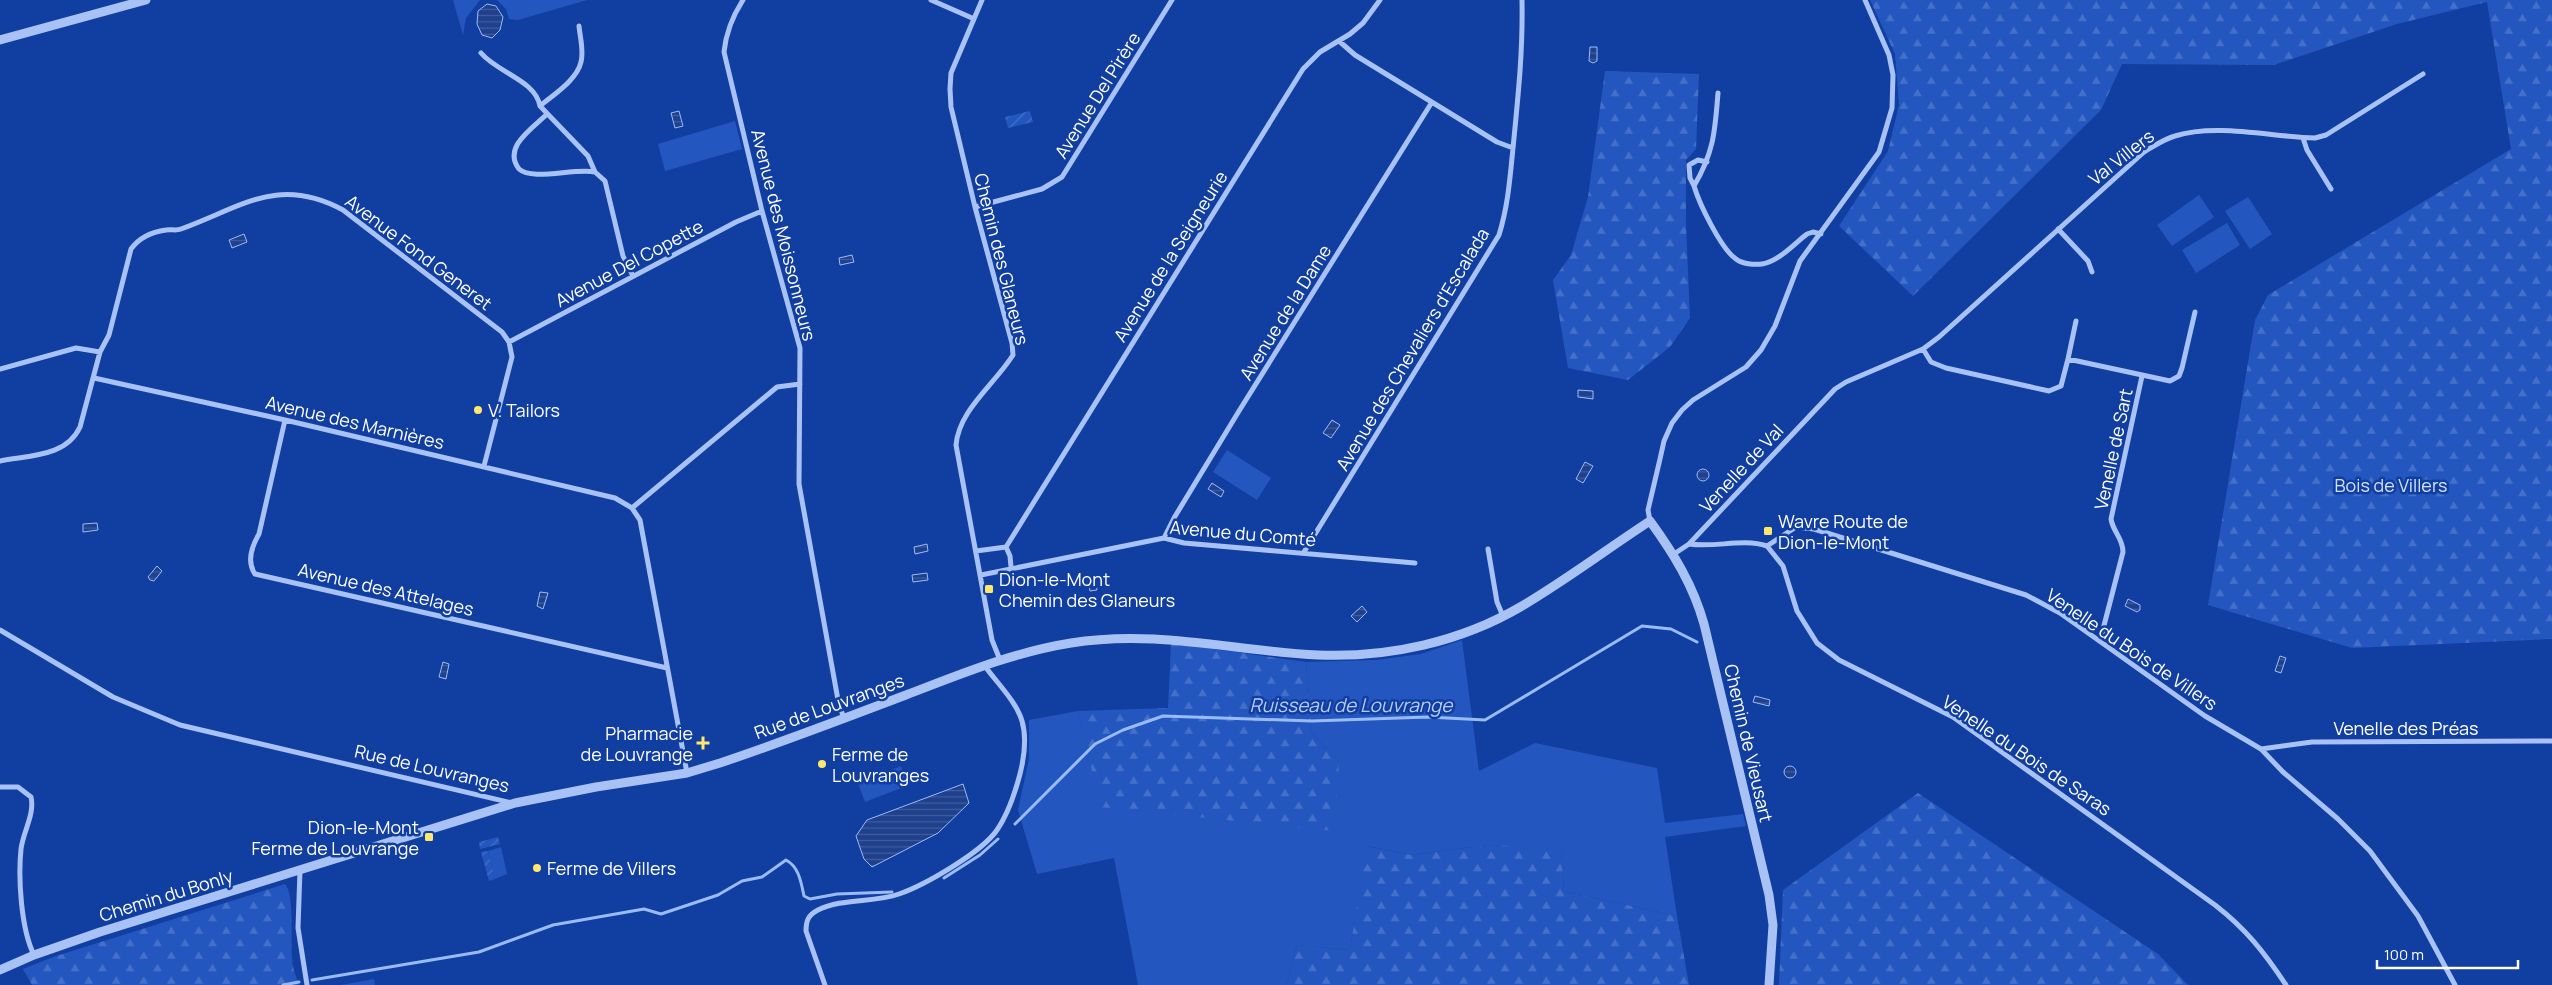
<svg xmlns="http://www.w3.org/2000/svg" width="2552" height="985" font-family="Manrope,sans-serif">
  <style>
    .green { fill: #2357bf }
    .forest { fill: url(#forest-firs) }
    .garden { fill: url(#garden-furrows) }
    .water { fill: url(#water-rules); stroke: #9bbbf8 }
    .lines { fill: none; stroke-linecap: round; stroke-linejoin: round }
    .stream { stroke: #9bbbf8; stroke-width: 3 }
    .minor { stroke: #a9c2f5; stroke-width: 5 }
    .tertiary { stroke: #a9c2f5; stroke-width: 9 }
    .poi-dot { fill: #ffe76e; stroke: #113ea1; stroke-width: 2 }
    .labels { text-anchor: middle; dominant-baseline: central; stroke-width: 5; stroke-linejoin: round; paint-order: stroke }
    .street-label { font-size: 18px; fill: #fff; stroke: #113ea1 }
    .poi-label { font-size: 18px; fill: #fff; stroke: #113ea1; text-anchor: start }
    .park-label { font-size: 18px; fill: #d2e1fe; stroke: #113ea1 }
    .water-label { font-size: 19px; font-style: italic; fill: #b6cdfb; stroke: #113ea1 }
  </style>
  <defs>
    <pattern id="forest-firs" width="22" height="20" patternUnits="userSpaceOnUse" patternTransform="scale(1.25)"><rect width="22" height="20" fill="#2357bf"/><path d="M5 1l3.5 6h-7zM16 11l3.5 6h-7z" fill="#4470c9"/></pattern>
    <pattern id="garden-furrows" width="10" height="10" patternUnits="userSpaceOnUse" patternTransform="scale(1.25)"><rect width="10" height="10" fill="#2357bf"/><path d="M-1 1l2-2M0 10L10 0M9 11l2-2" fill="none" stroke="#4470c9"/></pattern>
    <pattern id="water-rules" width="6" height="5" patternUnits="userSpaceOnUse" patternTransform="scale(1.25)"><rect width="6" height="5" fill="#1f408c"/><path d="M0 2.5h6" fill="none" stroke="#415d9d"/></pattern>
  </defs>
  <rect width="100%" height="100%" fill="#113ea1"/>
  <path class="green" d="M453 0H480L466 18 463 35Z
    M497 0H587L518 20 509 19 506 9Z
    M735 121 742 149 665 171 658 144Z
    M2199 195 2214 217 2172 246 2157 225Z
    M2248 197 2272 234 2250 249 2225 211Z
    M2227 223 2240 245 2196 273 2182 250Z
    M1227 450 1271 478 1257 500 1213 472Z
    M1462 640 1479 771 1535 743 1657 768 1665 823 1743 814 1746 826 1665 837 1677 916 1564 891 1561 849 1488 845 1412 855 1367 846 1350 950 1297 945 1287 985H1138L1114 858 1037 874 1018 810 1029 759V720L1078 711 1101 807 1339 762 1312 733 1306 662 1376 660 1421 654Z
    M901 766 909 785 865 802 858 783Z
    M501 847 507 874 495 879 488 851Z
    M374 979 375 985H341Z"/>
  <path class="forest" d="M1870 0H2552V639L2352 648 2208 605 2255 320 2268 295 2511 149 2487 2 2397 24 2274 65 2122 64 2101 110 1913 296 1839 226 1888 151 1899 105 1895 54Z
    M1605 71 1699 74 1696 149 1686 160V224L1690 318 1670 347 1628 380 1568 368 1553 280 1571 255 1588 197Z
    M1171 643 1306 662 1312 733 1339 762 1334 831 1100 807 1078 711 1168 708Z
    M1918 793 2158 954 2188 985H1779L1783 890Z
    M1488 845 1561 848 1564 891 1677 916 1689 985H1287L1297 945 1350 950 1366 846 1412 855Z
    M285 884C296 897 289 946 293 966 294 972 297 979 299 985H32L23 969 53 957Z"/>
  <path class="garden" d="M1030 111 1033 122 1008 128 1005 117Z
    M498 837 500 844 480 849 479 842Z
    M488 851 495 879 489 881 481 852Z"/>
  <path class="water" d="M487 4 496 6 503 17 500 30 492 38 482 35 477 24 478 11Z
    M1590 47H1597V61L1593 63 1589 61Z
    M679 111 683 126 675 128 671 113Z
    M244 234 247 242 232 248 229 240Z
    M852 255 854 262 840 265 839 258Z
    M1578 390 1593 391V399L1578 397Z
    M1332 420 1340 425 1331 438 1323 433Z
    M1585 462 1593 466 1583 483 1576 479Z
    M1697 475a6 6 0 1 1 12 0a6 6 0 1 1-12 0Z
    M1212 483 1224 491 1221 497 1208 489Z
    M97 523 98 530 83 532V524Z
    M927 544 928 551 915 554 914 547Z
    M157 566 162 571 154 581 150 580 148 577Z
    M927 573 928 580 913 582 912 575Z
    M1095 576 1097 590 1090 591 1088 578Z
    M540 592 548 593 543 609 537 606Z
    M2128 599 2140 605V610L2137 612 2125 606Z
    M1362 606 1367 612 1357 622 1351 616Z
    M2280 656 2286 658 2281 673 2275 671Z
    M443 662 449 664 446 679 439 677Z
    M1755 696 1770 700 1769 706 1753 702Z
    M1784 772a6 6 0 1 1 12 0a6 6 0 1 1-12 0Z
    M963 784 969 803 938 833 872 867 864 859 856 836 867 820Z"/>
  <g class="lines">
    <path class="stream" d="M1015 824 1095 744 1123 730 1163 716 1312 721 1428 717 1485 720 1642 626 1671 629 1697 642
      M944 878 980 855 998 839
      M312 980 479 952 553 925 644 909 661 914 718 895 742 881 762 877 786 860C799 867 801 882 804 896L810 899 837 894 892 892
      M283 985 299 982"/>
    <path class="minor" d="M743 0C732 17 726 32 724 52L762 211 800 348 799 484 838 700 844 719
      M931 0 972 18
      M982 0 951 73 950 89 951 107 975 207 1012 343 1013 355C994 385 959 410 956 445L992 640 1000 660
      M1339 41 1355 55 1497 142 1513 148
      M481 53C498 73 535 80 540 106L588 156 595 172 605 181 623 256 633 276
      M1718 93C1715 131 1714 152 1694 186 1699 203 1721 249 1736 259 1742 264 1754 265 1762 264 1778 262 1795 243 1807 234L1813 232 1821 234
      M540 106C553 95 577 80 581 62 584 51 580 37 579 26
      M547 114C533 128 502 147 519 169 532 181 574 168 595 172
      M2303 138 2307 150 2331 189
      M1694 186 1690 178 1689 165 1698 160 1707 162
      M975 207 1042 189 1062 177 1172 0
      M2058 229 2088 261 2092 272
      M509 342 736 222 762 211
      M1923 349 1931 362 1946 368 2049 391 2061 386 2068 359 2170 381 2179 376 2182 368 2195 312
      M2068 359 2076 321
      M0 369 76 348 100 352
      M94 378 285 420 615 498 632 508 640 520 687 773
      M285 420 259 534C252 546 246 561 255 574L667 668
      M0 461C30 455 66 457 80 427L100 352 109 335 131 249C139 238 151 232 166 230 171 229 176 231 181 229 242 207 278 175 343 210L502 332 509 342 512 357 484 466
      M632 508 777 387 800 384
      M1650 521 1648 510 1660 459 1664 441 1672 423 1682 410 1693 400 1746 367 1761 350 1775 326 1800 261 1879 152 1892 108 1893 75 1889 55 1865 0
      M1164 538 1174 518 1239 411 1432 102
      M1689 544C1716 548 1742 538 1767 546
      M1767 546 1796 527 1814 529 2026 595 2060 613 2205 716 2261 749 2283 772 2338 819 2370 851 2418 916 2455 985
      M1767 546 1783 566 1797 611 1817 643 1839 660 1953 717 2215 905C2246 929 2264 952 2286 985
      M1006 547 1010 556 1011 567
      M1488 549 1497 602 1503 616
      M976 551 1006 547 1303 69 1320 52 1350 34 1363 23 1380 0
      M1304 552 1499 235C1508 206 1510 178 1513 148 1518 97 1523 52 1522 0
      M1674 554 1689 544 1835 389 1846 382 1923 349 1939 337 2144 152C2154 146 2164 139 2175 136 2216 123 2272 137 2315 138L2326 135 2423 74
      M981 575 1164 538 1184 543 1415 563
      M0 630 113 697 180 725 512 803
      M2100 641 2123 552C2123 538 2113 532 2111 519L2142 376
      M2261 749 2312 742 2552 741
      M0 787H18L31 797C35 814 23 832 21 849 18 878 21 929 34 955
      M300 870 298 928 307 985
      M825 985 806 931C806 921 808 915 818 910 842 898 874 903 899 894 925 885 982 852 997 830 1008 814 1015 793 1020 774 1024 758 1027 738 1022 721 1016 701 997 683 984 665"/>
    <path class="tertiary" d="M0 40 146 0
      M0 970 34 955 100 932 515 803 596 787 687 773 720 763C783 742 845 718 906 695 961 674 1014 652 1071 643 1155 629 1235 651 1318 655 1388 658 1461 642 1522 606 1566 580 1607 549 1650 521 1674 554 1693 585 1704 624L1769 895 1773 925 1769 985"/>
  </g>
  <g class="poi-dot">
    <circle cx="478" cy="410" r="5"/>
    <rect x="1763" y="526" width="10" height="10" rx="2.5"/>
    <rect x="984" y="584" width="10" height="10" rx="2.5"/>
    <path d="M700.5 735.5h5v5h5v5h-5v5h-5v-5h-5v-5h5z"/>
    <circle cx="822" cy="764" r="5"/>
    <rect x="424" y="832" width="10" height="10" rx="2.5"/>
    <circle cx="537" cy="868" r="5"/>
  </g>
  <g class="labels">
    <g class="street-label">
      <text transform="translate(1097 95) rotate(-58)">Avenue Del Pirère</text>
      <text transform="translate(2121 157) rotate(-38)">Val Villers</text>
      <text transform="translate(784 235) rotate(76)">Avenue des Moissonneurs</text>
      <text transform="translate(419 252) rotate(37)">Avenue Fond Generet</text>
      <text transform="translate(1170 256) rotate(-58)">Avenue de la Seigneurie</text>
      <text transform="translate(1002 259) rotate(76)">Chemin des Glaneurs</text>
      <text transform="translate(629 263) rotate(-28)">Avenue Del Copette</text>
      <text transform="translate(1285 312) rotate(-58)">Avenue de la Dame</text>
      <text transform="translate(1412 349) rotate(-59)">Avenue des Chevaliers d'Escalada</text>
      <text transform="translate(355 422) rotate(13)">Avenue des Marnières</text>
      <text transform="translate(2113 449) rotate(-78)">Venelle de Sart</text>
      <text transform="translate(1741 468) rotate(-47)">Venelle de Val</text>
      <text transform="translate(1243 533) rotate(5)">Avenue du Comté</text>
      <text transform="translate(386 589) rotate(13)">Avenue des Attelages</text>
      <text transform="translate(2132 649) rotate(34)">Venelle du Bois de Villers</text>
      <text transform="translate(829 706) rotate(-20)">Rue de Louvranges</text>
      <text x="2406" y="728">Venelle des Préas</text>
      <text transform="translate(1749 743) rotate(77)">Chemin de Vieusart</text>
      <text transform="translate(2027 755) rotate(34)">Venelle du Bois de Saras</text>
      <text transform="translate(432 768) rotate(13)">Rue de Louvranges</text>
      <text transform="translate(166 895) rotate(-17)">Chemin du Bonly</text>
    </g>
    <g class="poi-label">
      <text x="488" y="410">V. Tailors</text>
      <text x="1778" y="521">Wavre Route de<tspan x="1778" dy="21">Dion-le-Mont</tspan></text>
      <text x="999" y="579">Dion-le-Mont<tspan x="999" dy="21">Chemin des Glaneurs</tspan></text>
      <text x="693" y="733" text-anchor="end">Pharmacie<tspan x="693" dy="21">de Louvrange</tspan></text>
      <text x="832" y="754">Ferme de<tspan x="832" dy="21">Louvranges</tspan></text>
      <text x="419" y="827" text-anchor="end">Dion-le-Mont<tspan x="419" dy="21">Ferme de Louvrange</tspan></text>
      <text x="547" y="868">Ferme de Villers</text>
    </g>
    <g class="park-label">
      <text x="2391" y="485">Bois de Villers</text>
    </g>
    <g class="water-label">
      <text x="1351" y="705">Ruisseau de Louvrange</text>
    </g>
  </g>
  <path d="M2377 960v8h141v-8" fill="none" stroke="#ffffff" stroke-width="2.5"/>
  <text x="2384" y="960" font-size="15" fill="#ffffff" stroke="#113ea1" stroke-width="4" paint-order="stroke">100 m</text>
</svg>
